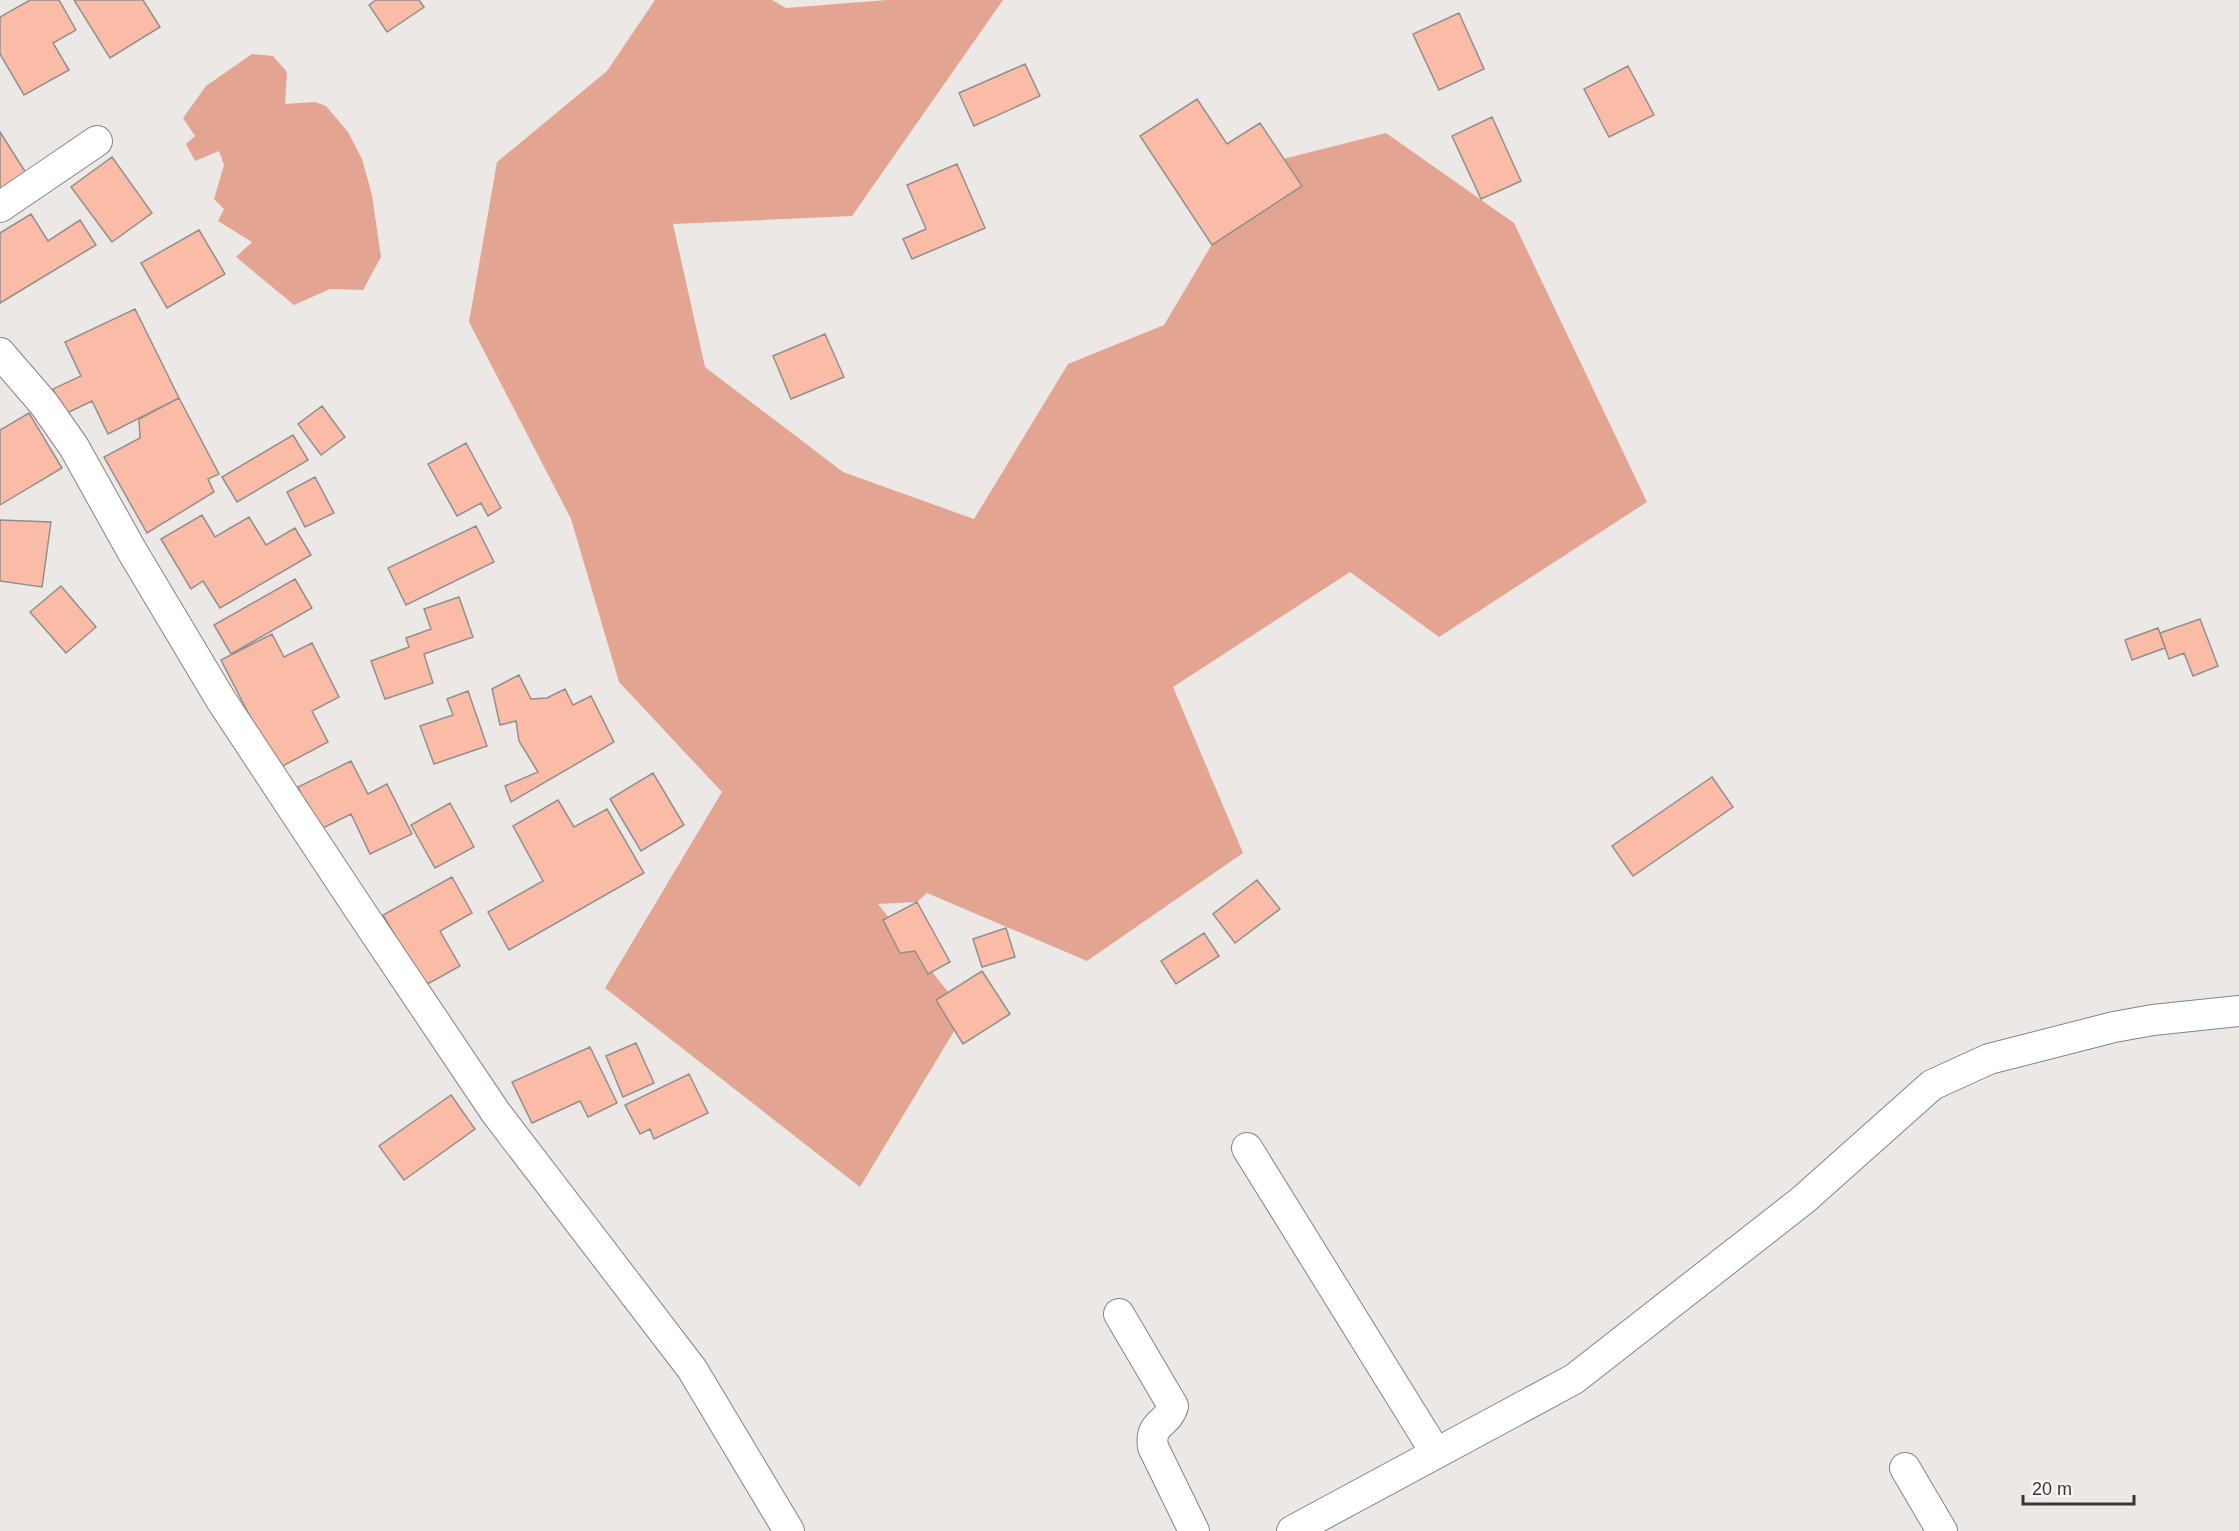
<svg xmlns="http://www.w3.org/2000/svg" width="2239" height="1531" font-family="Arial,sans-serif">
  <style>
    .forest { fill: #e3a592 }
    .building { fill: #fabba7; stroke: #938f8e; stroke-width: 1.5 }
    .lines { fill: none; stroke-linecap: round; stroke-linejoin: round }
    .street-casing { stroke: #878382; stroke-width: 32 }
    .street { stroke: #fff; stroke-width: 30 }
  </style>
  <rect width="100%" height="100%" fill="#ece8e6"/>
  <path class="forest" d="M655 0H772L786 8 887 0H1003L852 216 673 224 705 367 843 472 974 519 1068 364 1164 325 1259 165 1386 133 1514 223 1647 502 1439 637 1350 572 1173 687 1243 853 1087 961 927 893 917 902 878 904 965 1013 860 1187 605 988 722 792 619 682 571 519 469 322 497 162 607 71Z
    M252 54 273 56 287 72 285 104 315 102 326 106 348 132 362 159 372 195 381 257 363 290 330 289 294 305 236 257 252 242 218 221 224 209 214 199 224 165 219 151 195 161 186 144 195 136 183 118 206 86Z"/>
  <path class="building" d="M30 0H59L76 30 53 43 69 70 24 95 0 54V17Z
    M74 0H143L160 27 110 58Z
    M376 0H419L424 7 387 32 369 5Z
    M1459 13 1484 69 1439 90 1413 34Z
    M1025 64 1040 96 974 126 959 93Z
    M1628 66 1654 115 1609 137 1584 89Z
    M1197 99 1227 144 1260 123 1302 186 1212 245 1140 136Z
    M1492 117 1521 181 1481 199 1452 136Z
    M0 132 28 176 0 194Z
    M112 157 152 213 112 242 71 187Z
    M957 164 985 228 912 259 903 239 926 229 907 185Z
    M31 214 48 241 80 220 96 245 0 303V233Z
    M199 230 225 274 167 308 141 263Z
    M135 309 179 398 108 434 92 401 65 414 53 389 81 376 65 342Z
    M825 334 844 377 791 399 773 356Z
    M179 398 219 474 208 479 214 492 147 533 104 457 140 438 139 419Z
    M322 406 345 437 321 455 298 424Z
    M29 413 62 468 0 505V430Z
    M293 435 308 460 237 502 222 477Z
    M466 443 501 508 488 516 481 503 457 516 428 464Z
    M315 477 334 513 305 527 287 492Z
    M202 515 215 537 249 517 266 545 295 528 311 555 220 608 203 581 191 589 161 539Z
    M0 520 51 522 42 587 0 581Z
    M476 526 494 562 406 605 388 568Z
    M295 579 312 608 231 654 214 625Z
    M61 586 96 627 66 653 30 612Z
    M459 597 473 637 424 654 433 683 385 699 371 661 409 647 406 638 431 629 424 609Z
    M2200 619 2218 666 2193 676 2184 653 2169 659 2160 633Z
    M2158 628 2165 648 2132 660 2125 640Z
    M272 634 284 657 312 643 339 697 312 711 328 742 277 769 221 660Z
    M519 675 531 699 547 698 565 689 573 705 591 696 614 742 511 802 505 786 538 772 519 741 516 721 500 725 492 689Z
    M468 691 487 746 434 764 420 726 453 715 447 699Z
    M351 761 368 794 387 784 412 834 370 854 351 814 319 830 298 787Z
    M653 773 684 825 641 851 610 799Z
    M1712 777 1733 807 1633 876 1612 846Z
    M558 800 574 827 607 809 644 873 509 950 488 912 543 881 513 826Z
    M450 803 474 847 435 868 411 825Z
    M452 877 472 913 440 931 460 966 424 986 383 915Z
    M1257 880 1280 909 1235 943 1213 914Z
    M917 902 950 962 928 974 915 951 900 953 883 920Z
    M1006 928 1015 957 982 967 973 939Z
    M1204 933 1219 956 1176 984 1161 961Z
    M982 971 1010 1014 963 1044 936 1000Z
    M636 1043 654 1083 623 1097 606 1056Z
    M590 1047 617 1103 588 1117 580 1101 532 1123 512 1082Z
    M689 1074 708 1113 654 1139 650 1129 640 1134 625 1105Z
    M451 1095 475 1129 404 1180 379 1146Z"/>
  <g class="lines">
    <g class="street-casing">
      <path id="street" d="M0 207 97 141
        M0 353 44 404 74 447 132 551 221 700 359 909 496 1113 692 1369 789 1531
        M1247 1148 1436 1453
        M1119 1314 1173 1406C1168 1425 1149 1422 1153 1447L1194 1531
        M1905 1468 1942 1531
        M1292 1531 1574 1379 1803 1200 1932 1085 1989 1059 2114 1027 2153 1020 2239 1011"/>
    </g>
    <use href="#street" class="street"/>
  </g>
  <path d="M2023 1495v9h111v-9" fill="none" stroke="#383635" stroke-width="3"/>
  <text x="2032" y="1495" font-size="18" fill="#383635" stroke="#f9f5f4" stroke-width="4.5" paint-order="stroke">20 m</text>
</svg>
